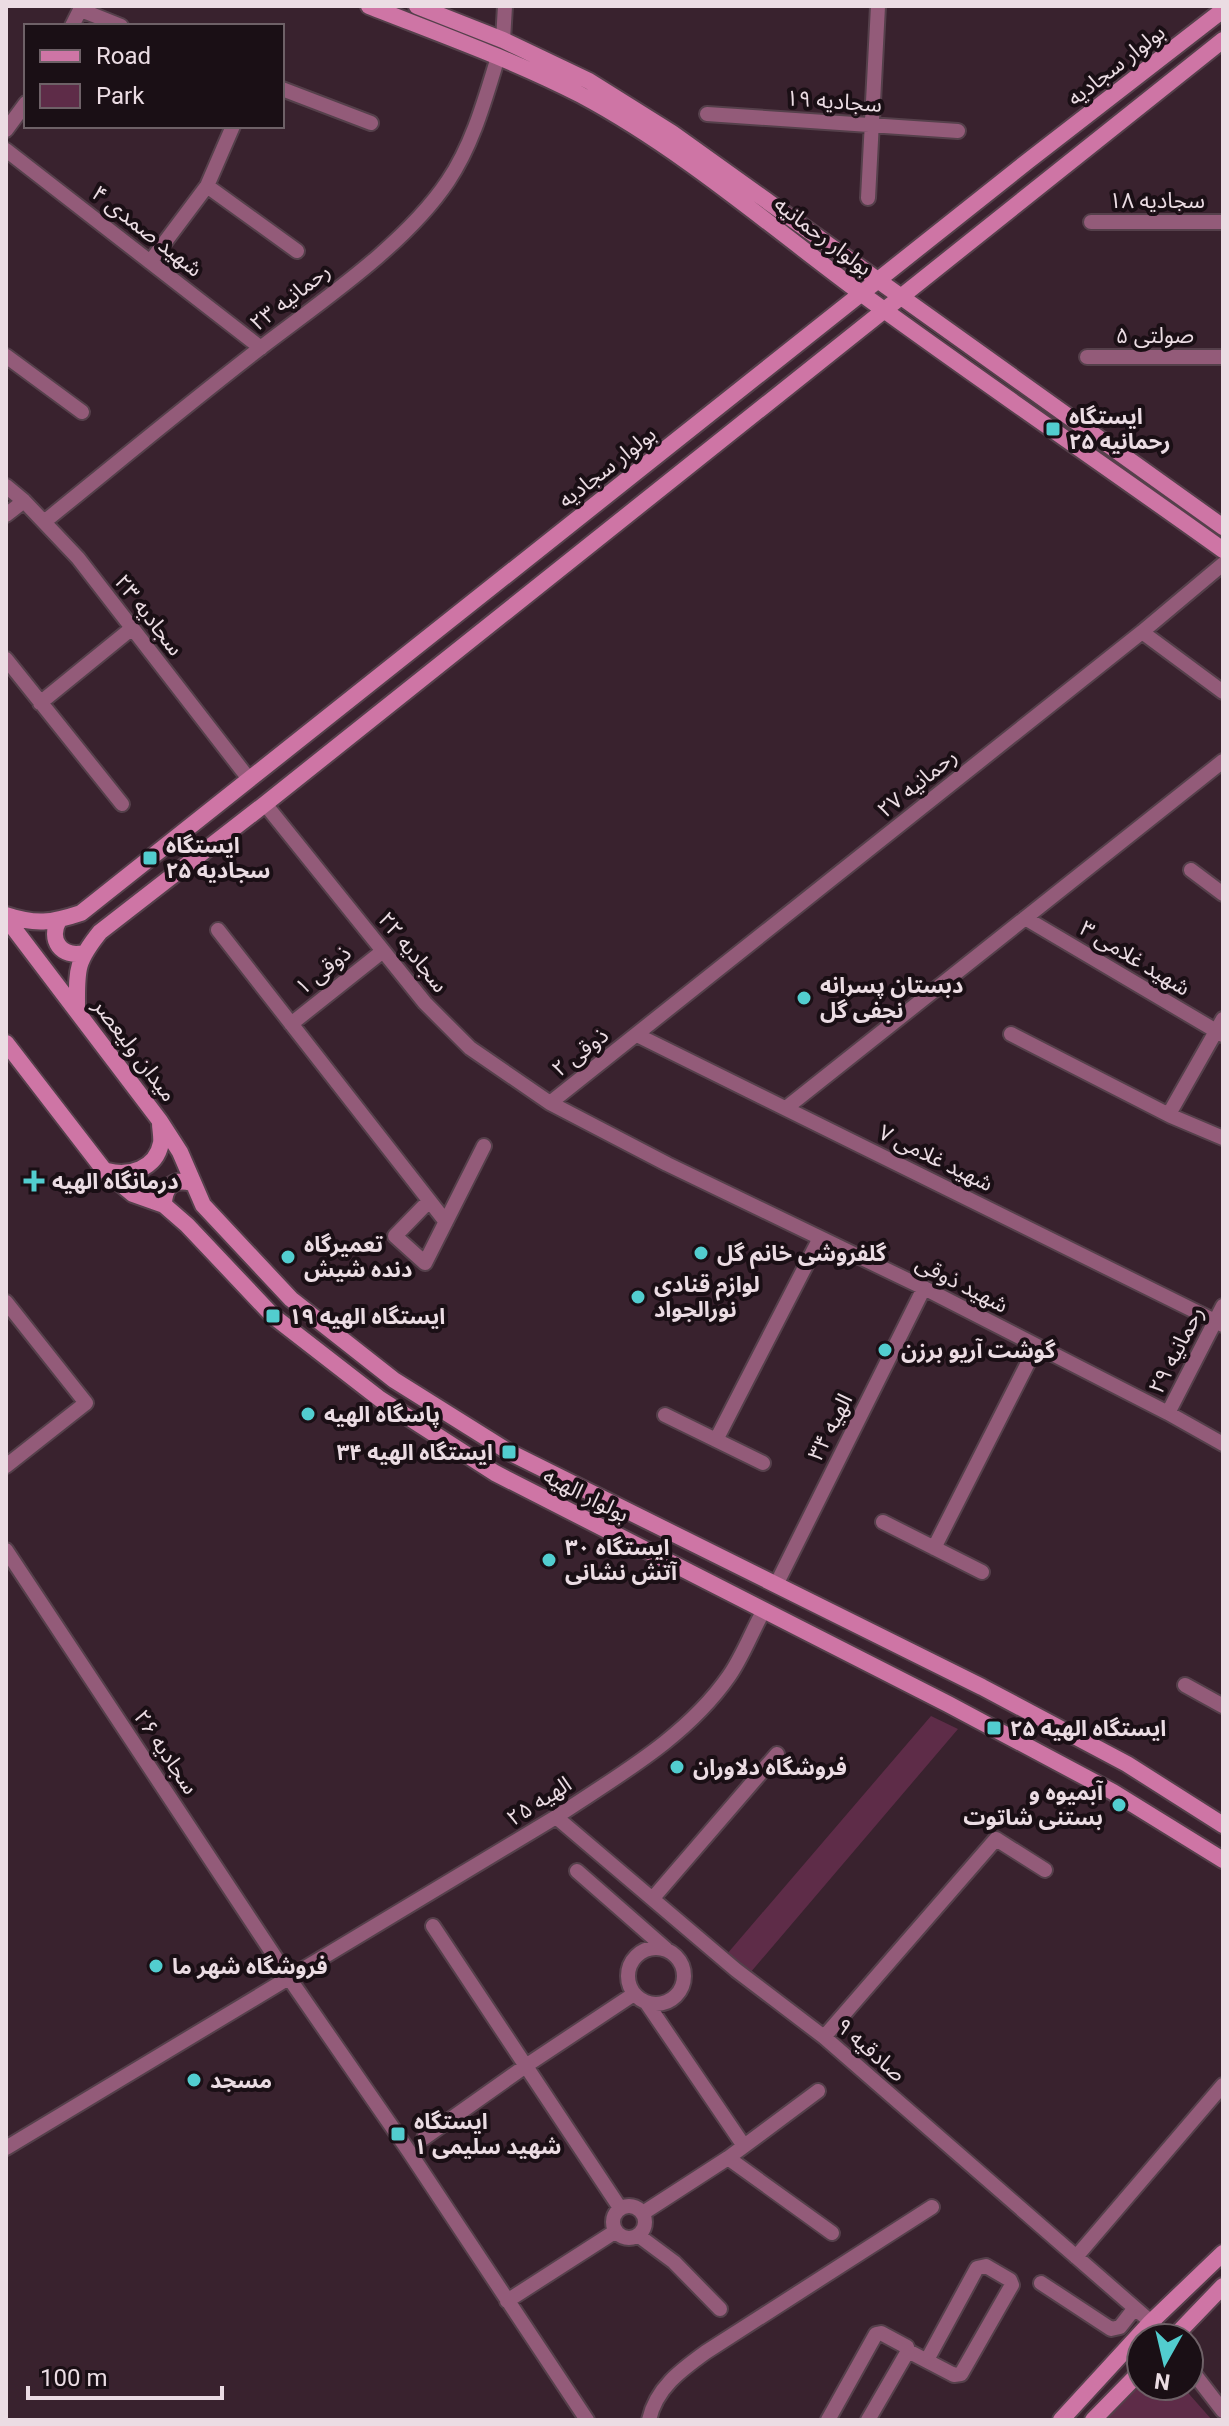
<svg xmlns="http://www.w3.org/2000/svg" width="1229" height="2426" font-family="Roboto,'Noto Sans Arabic',sans-serif">
  <style>
    .green { fill: #5e2c48 }
    .lines { fill: none; stroke-linecap: round; stroke-linejoin: round }
    .street-casing { stroke: #55404b; stroke-width: 18 }
    .secondary-casing { stroke: #55404b; stroke-width: 20 }
    .street { stroke: #935b79; stroke-width: 14 }
    .secondary { stroke: #ce75a5; stroke-width: 16 }
    .poi-dot { fill: #52cdcf; stroke: #1a0f15; stroke-width: 3 }
    .labels { text-anchor: middle; dominant-baseline: central; stroke-width: 8; stroke-linejoin: round; paint-order: stroke }
    .street-label { font-size: 22px; fill: #ebdce3; stroke: #1a0f15 }
    .poi-label { font-size: 22px; font-weight: bold; fill: #ebdce3; stroke: #1a0f15; text-anchor: start }
  </style>
  <rect width="100%" height="100%" fill="#39222e"/>
  <path class="green" d="M931 1716 958 1729 750 1973 727 1954Z
    M1141 2379V2386H1182L1212 2420H1102Z"/>
  <g class="lines">
    <g class="street-casing">
      <path id="street" d="M81 10 121 26
        M72 26 82 6
        M503 40 505 6
        M282 89 371 123
        M707 114 958 131
        M6 130 26 103
        M6 150 261 348
        M207 186 297 251
        M868 198 878 6
        M1091 222H1223
        M150 262 207 186 233 126
        M6 356 82 412
        M1087 357H1223
        M6 486 24 501 78 558 249 779
        M6 515 24 501
        M44 522C117 463 189 403 263 346 323 300 406 244 448 181 473 144 485 99 498 57
        M1142 632 1223 692
        M6 659 122 804
        M40 703 131 629
        M265 804 425 1003 470 1048 550 1103 667 1164 924 1288 1168 1413 1223 1444
        M1191 870 1223 894
        M1025 918 1223 1035
        M218 930 446 1222
        M291 1024 383 951
        M1011 1034 1171 1116 1223 1138
        M637 1035 1223 1325
        M550 1103 1142 632 1223 564
        M786 1108 1223 761
        M1169 1114 1223 1019
        M429 1201 395 1236 425 1263 484 1146
        M6 1302 86 1403 6 1466
        M1168 1413 1223 1306
        M665 1415 763 1463
        M716 1440 820 1238
        M883 1522 982 1572
        M934 1548 1036 1347
        M6 1550 289 1978 408 2150 587 2420
        M776 1585 924 1288
        M1185 1685 1223 1706
        M556 1817 736 1970 824 2037 1151 2322 1166 2338
        M577 1871 666 1949
        M653 1898 777 1754
        M433 1926 620 2208
        M628 1976a28 28 0 1 1 56 0a28 28 0 1 1-56 0Z
        M646 2002 744 2146
        M824 2037 996 1839 1045 1870
        M424 2138 527 2065 634 1994
        M6 2148 556 1817C617 1776 686 1738 729 1676 743 1656 752 1631 764 1610
        M728 2158 832 2233
        M613 2222a16 16 0 1 1 32 0a16 16 0 1 1-32 0Z
        M643 2213 728 2158 818 2091
        M639 2236 674 2262 720 2309
        M1076 2257 1223 2085
        M1041 2283 1111 2329 1120 2327 1134 2309
        M507 2301 616 2231
        M908 2351 954 2375 961 2374 1009 2290 1012 2285 1010 2280 986 2266 977 2268 927 2360
        M1189 2367 1223 2411
        M649 2420C656 2388 681 2370 706 2352L932 2207
        M828 2420 876 2334 881 2333 907 2347 908 2351 868 2420"/>
    </g>
    <g class="secondary-casing">
      <path id="secondary" d="M369 6C440 34 513 60 581 95 682 149 770 226 862 294 981 381 1103 464 1223 550
        M417 6 503 40 589 81 672 133 1223 527
        M6 915C36 925 51 923 81 913L1028 161 1223 10
        M6 918 160 1121 180 1152 203 1205 291 1299 394 1380 509 1452 982 1687 1127 1764 1223 1825
        M59 920C48 940 61 958 84 953
        M77 1009C77 970 75 963 100 932L265 804 1223 40
        M6 1043 104 1170 133 1194 164 1205 187 1225 273 1316 380 1399 495 1473 948 1704 1113 1792 1223 1860
        M107 1171C129 1177 156 1169 161 1143 162 1137 160 1129 160 1123
        M164 1205C164 1186 174 1178 192 1183
        M1173 2338 1223 2286
        M1061 2420 1151 2322 1223 2253
        M1093 2420 1141 2371"/>
    </g>
    <use href="#street" class="street"/>
    <use href="#secondary" class="secondary"/>
  </g>
  <g class="poi-dot">
    <rect x="1045" y="421" width="16" height="16" rx="4"/>
    <rect x="142" y="850" width="16" height="16" rx="4"/>
    <circle cx="804" cy="998" r="8"/>
    <path d="M30 1169h8v8h8v8h-8v8h-8v-8h-8v-8h8z"/>
    <circle cx="701" cy="1253" r="8"/>
    <circle cx="288" cy="1257" r="8"/>
    <circle cx="638" cy="1297" r="8"/>
    <rect x="265" y="1308" width="16" height="16" rx="4"/>
    <circle cx="885" cy="1350" r="8"/>
    <circle cx="308" cy="1414" r="8"/>
    <rect x="501" y="1444" width="16" height="16" rx="4"/>
    <circle cx="549" cy="1560" r="8"/>
    <rect x="986" y="1720" width="16" height="16" rx="4"/>
    <circle cx="677" cy="1767" r="8"/>
    <circle cx="1119" cy="1805" r="8"/>
    <circle cx="156" cy="1966" r="8"/>
    <circle cx="194" cy="2080" r="8"/>
    <rect x="390" y="2126" width="16" height="16" rx="4"/>
  </g>
  <g class="labels">
    <g class="street-label">
      <text transform="translate(1116 65) rotate(-38)">بولوار سجادیه</text>
      <text transform="translate(834 101) rotate(4)">سجادیه ۱۹</text>
      <text x="1157" y="200">سجادیه ۱۸</text>
      <text transform="translate(147 231) rotate(38)">شهید صمدی ۴</text>
      <text transform="translate(823 236) rotate(37)">بولوار رحمانیه</text>
      <text transform="translate(290 297) rotate(-38)">رحمانیه ۲۳</text>
      <text x="1155" y="335">صولتی ۵</text>
      <text transform="translate(607 467) rotate(-38)">بولوار سجادیه</text>
      <text transform="translate(149 615) rotate(52)">سجادیه ۲۳</text>
      <text transform="translate(917 783) rotate(-39)">رحمانیه ۲۷</text>
      <text transform="translate(413 952) rotate(51)">سجادیه ۲۲</text>
      <text transform="translate(1135 958) rotate(31)">شهید غلامی ۳</text>
      <text transform="translate(323 970) rotate(-39)">ذوقی ۱</text>
      <text transform="translate(135 1050) rotate(53)">میدان ولیعصر</text>
      <text transform="translate(580 1052) rotate(-38)">ذوقی ۲</text>
      <text transform="translate(936 1158) rotate(26)">شهید غلامی ۷</text>
      <text transform="translate(962 1284) rotate(27)">شهید ذوقی</text>
      <text transform="translate(1176 1350) rotate(-63)">رحمانیه ۲۹</text>
      <text transform="translate(830 1427) rotate(-63)">الهیه ۳۴</text>
      <text transform="translate(586 1495) rotate(27)">بولوار الهیه</text>
      <text transform="translate(166 1752) rotate(56)">سجادیه ۲۶</text>
      <text transform="translate(539 1801) rotate(-33)">الهیه ۲۵</text>
      <text transform="translate(871 2050) rotate(41)">صادقیه ۹</text>
    </g>
    <g class="poi-label">
      <text x="1069" y="416">ایستگاه<tspan x="1069" dy="25">رحمانیه ۲۵</tspan></text>
      <text x="166" y="845">ایستگاه<tspan x="166" dy="25">سجادیه ۲۵</tspan></text>
      <text x="820" y="985">دبستان پسرانه<tspan x="820" dy="25">نجفی گل</tspan></text>
      <text x="52" y="1181">درمانگاه الهیه</text>
      <text x="304" y="1244">تعمیرگاه<tspan x="304" dy="25">دنده شیش</tspan></text>
      <text x="717" y="1253">گلفروشی خانم گل</text>
      <text x="654" y="1284">لوازم قنادی<tspan x="654" dy="25">نورالجواد</tspan></text>
      <text x="289" y="1316">ایستگاه الهیه ۱۹</text>
      <text x="901" y="1350">گوشت آریو برزن</text>
      <text x="324" y="1414">پاسگاه الهیه</text>
      <text x="493" y="1452" text-anchor="end">ایستگاه الهیه ۳۴</text>
      <text x="565" y="1547">ایستگاه ۳۰<tspan x="565" dy="25">آتش نشانی</tspan></text>
      <text x="1010" y="1728">ایستگاه الهیه ۲۵</text>
      <text x="693" y="1767">فروشگاه دلاوران</text>
      <text x="1103" y="1792" text-anchor="end">آبمیوه و<tspan x="1103" dy="25">بستنی شاتوت</tspan></text>
      <text x="172" y="1966">فروشگاه شهر ما</text>
      <text x="210" y="2080">مسجد</text>
      <text x="414" y="2121">ایستگاه<tspan x="414" dy="25">شهید سلیمی ۱</tspan></text>
    </g>
  </g>
  <rect width="1229" height="2426" fill="none" stroke="#ebdce3" stroke-width="16"/>
  <rect x="24" y="24" width="260" height="104" fill="#1a0f15" stroke="#6e6167" stroke-width="2"/>
  <rect x="40" y="50" width="40" height="12" fill="#ce75a5" stroke="#6e6167" stroke-width="2"/>
  <text x="96" y="64" font-size="24" fill="#ebdce3">Road</text>
  <rect x="40" y="84" width="40" height="24" fill="#5e2c48" stroke="#6e6167" stroke-width="2"/>
  <text x="96" y="104" font-size="24" fill="#ebdce3">Park</text>
  <g transform="translate(1165 2362) rotate(188)"><circle r="38" fill="#1a0f15" stroke="#6e6167" stroke-width="2"/>
  <path d="M0-6L14 30L0 20L-14 30Z" fill="#52cdcf"/>
  <text y="-12" font-size="22" font-weight="bold" text-anchor="middle" fill="#ebdce3">N</text>
  </g>
  <path d="M28 2386v12h194v-12" fill="none" stroke="#ebdce3" stroke-width="4"/>
  <text x="40" y="2386" font-size="24" fill="#ebdce3" stroke="#1a0f15" stroke-width="6" paint-order="stroke">100 m</text>
</svg>
